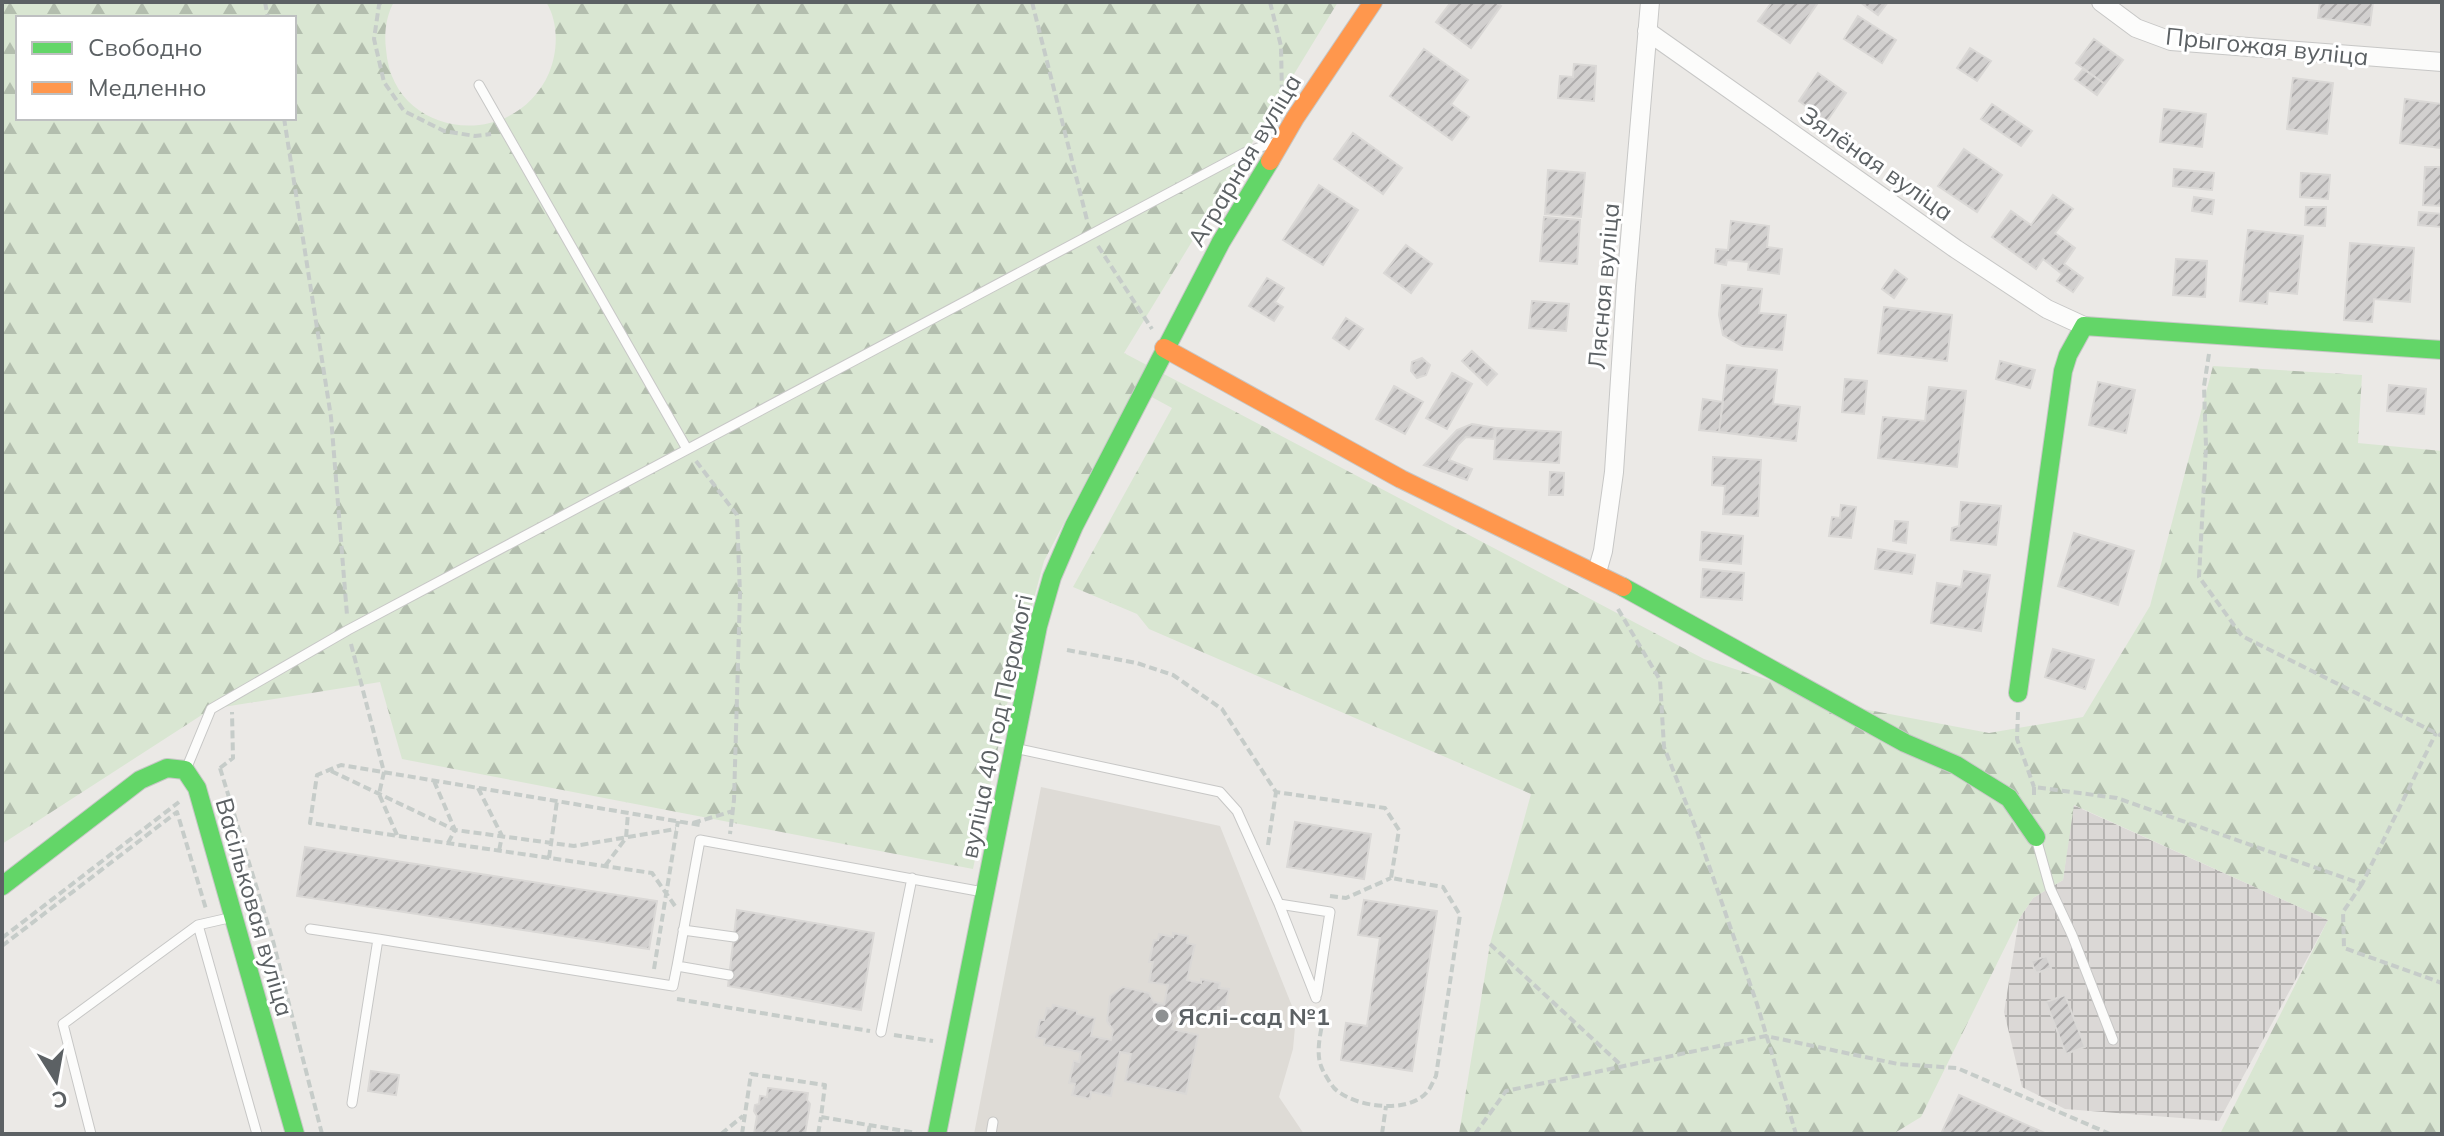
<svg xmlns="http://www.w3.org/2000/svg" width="2444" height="1136" font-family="Mulish,sans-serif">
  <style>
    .industrial { fill: url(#industrial-grid) }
    .education { fill: #dedbd6 }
    .forest { fill: url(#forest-firs); fill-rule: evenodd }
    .building { fill: url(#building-hatch); stroke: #dad8d6; stroke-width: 2 }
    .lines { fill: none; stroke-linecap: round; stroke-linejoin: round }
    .lane-casing { stroke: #c7c7c6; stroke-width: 11 }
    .street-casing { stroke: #c7c7c6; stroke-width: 20 }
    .fast-casing { stroke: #c7c7c6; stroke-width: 20 }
    .slow-casing { stroke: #c7c7c6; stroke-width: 20 }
    .path { stroke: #c6ccc9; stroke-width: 4; stroke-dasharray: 8 4; stroke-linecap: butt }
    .lane { stroke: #fcfcfb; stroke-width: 9 }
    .street { stroke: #fcfcfb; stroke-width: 18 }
    .fast { stroke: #63d668; stroke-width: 18 }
    .slow { stroke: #ff974d; stroke-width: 18 }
    .poi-dot { fill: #8e9192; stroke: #fff; stroke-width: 3 }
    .labels { text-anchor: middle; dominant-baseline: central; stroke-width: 6; stroke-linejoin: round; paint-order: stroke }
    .street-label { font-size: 24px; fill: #5c6164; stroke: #fff }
    .poi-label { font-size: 24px; font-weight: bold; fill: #5c6164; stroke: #fff; text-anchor: start }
  </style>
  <defs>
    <pattern id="industrial-grid" width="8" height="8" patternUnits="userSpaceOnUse" patternTransform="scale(2)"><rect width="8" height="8" fill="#dbd8d6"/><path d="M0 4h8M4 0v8" fill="none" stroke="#b5b3b1"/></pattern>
    <pattern id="forest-firs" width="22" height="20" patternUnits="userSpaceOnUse" patternTransform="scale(2)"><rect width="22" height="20" fill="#d9e6d2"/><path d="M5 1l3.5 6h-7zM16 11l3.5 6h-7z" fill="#b3beae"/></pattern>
    <pattern id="building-hatch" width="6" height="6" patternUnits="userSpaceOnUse" patternTransform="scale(2)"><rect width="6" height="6" fill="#d2d0cf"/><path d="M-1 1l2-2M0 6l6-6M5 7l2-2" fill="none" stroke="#aeacac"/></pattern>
  </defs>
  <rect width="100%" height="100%" fill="#ebe9e6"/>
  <path class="industrial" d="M2073 805 2328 920 2219 1121 2065 1109 2022 1087 2004 1012 2019 919 2033 898 2063 880Z"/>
  <path class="education" d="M1041 787 1220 826 1296 1016 1293 1049 1279 1097 1304 1134H974Z"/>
  <path class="forest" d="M2 2H394C386 16 384 33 386 49 392 139 514 153 549 73 558 52 559 22 546 2H1338L1124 353 1704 659 1853 707 1989 733 2083 717 2150 606 2213 366 2362 375 2358 443 2442 451V1134H2220L2328 920 2074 805 2063 880 2033 898 2019 919 1921 1117 1893 1134H1459L1490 944 1531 794 1149 629 1137 614 1073 587 1172 408 1135 388 1044 561 1013 676 973 869 402 759 380 682 211 709 2 844ZM18 18H294V118H18Z"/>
  <path class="building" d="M1451 2H1495L1501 6 1471 48 1436 22Z
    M1772 2H1815L1817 4 1790 43 1758 21Z
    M1860 2H1888L1878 15Z
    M2320 2H2373L2370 25 2318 18Z
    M1858 16 1896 40 1882 63 1844 39Z
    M2094 39 2123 60 2105 84 2076 63Z
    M1970 48 1991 61 1977 81 1957 68Z
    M1424 49 1468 80 1451 104 1469 117 1452 140 1390 96Z
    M1574 64 1596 66 1594 101 1558 98 1560 76 1573 77Z
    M2083 69 2105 84 2097 95 2075 79Z
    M1818 73 1846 93 1827 121 1799 101Z
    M2293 78 2333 83 2327 134 2287 129Z
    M2405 99 2442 104V148L2400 143Z
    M1992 104 2032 131 2021 146 1981 119Z
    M2164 109 2206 114 2202 147 2160 142Z
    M1353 133 1402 168 1383 194 1334 159Z
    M1964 149 2002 175 1977 212 1938 186Z
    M2425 167H2442V206L2423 205Z
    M2174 169 2214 173 2212 190 2173 186Z
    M1548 170 1585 173 1581 217 1545 214Z
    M2301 173 2330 175 2328 199 2300 197Z
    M1319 185 1358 210 1323 265 1283 240Z
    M2053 195 2073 209 2055 233 2075 248 2064 264 2083 278 2073 292 2057 281 2062 274 2043 259 2036 269 1992 237 2011 211 2031 225Z
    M2194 197 2214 200 2212 214 2192 211Z
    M2306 207H2326L2325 226 2305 225Z
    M2419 212 2442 214V227L2418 225Z
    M1544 217 1580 220 1577 264 1540 261Z
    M1731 221 1769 226 1767 247 1782 249 1779 274 1748 270 1749 262 1727 260 1726 265 1715 263 1716 249 1728 250Z
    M2248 230 2303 236 2297 294 2268 291 2267 304 2240 301Z
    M2350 243 2414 248 2410 302 2374 299 2372 322 2344 320Z
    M1406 245 1432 264 1411 293 1384 273Z
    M2176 259 2207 261 2205 297 2173 295Z
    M1895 270 1907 279 1894 298 1882 289Z
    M1267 278 1284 288 1275 302 1283 307 1274 321 1249 306Z
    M1722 285 1762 289 1759 313 1786 315 1782 350 1742 346 1723 335 1719 315Z
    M1532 301 1569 304 1566 331 1529 328Z
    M1884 307 1952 315 1947 361 1878 353Z
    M1346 318 1363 329 1349 349 1333 338Z
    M1472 351 1497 374 1487 385 1462 361Z
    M1422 358 1430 365 1426 375 1417 378 1411 371 1412 362Z
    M2000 361 2035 370 2030 388 1996 379Z
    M1727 365 1777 370 1773 404 1800 407 1796 441 1719 432Z
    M1452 373 1472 384 1447 429 1426 418Z
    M1845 379 1867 381 1864 414 1842 412Z
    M2098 382 2135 390 2126 433 2089 425Z
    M2389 385 2426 389 2424 414 2387 411Z
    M1394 386 1423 402 1405 434 1376 419Z
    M1929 387 1966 391 1957 467 1878 458 1883 417 1925 421Z
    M1703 399 1723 402 1719 432 1699 430Z
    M1472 424 1496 428 1493 439 1466 437 1458 445 1449 460 1472 469 1467 480 1424 465 1457 430Z
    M1496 428 1561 432 1559 463 1494 459Z
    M1713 457 1761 460 1758 516 1723 514 1725 486 1712 485Z
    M1550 472 1564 473 1563 495H1549Z
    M1961 502 2001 506 1996 545 1951 540 1952 528 1959 526Z
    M1841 505 1856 507 1851 538 1829 536 1832 517 1840 518Z
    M1895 521 1908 522 1906 543 1893 541Z
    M1702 532 1743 536 1741 564 1700 560Z
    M2074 533 2134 551 2118 605 2058 586Z
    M1878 549 1915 555 1912 574 1875 569Z
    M1703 569 1744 573 1742 600 1701 597Z
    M1964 571 1990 575 1981 631 1931 623 1937 583 1961 587Z
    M2053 649 2094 660 2085 689 2045 677Z
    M1295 822 1371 834 1364 879 1287 867Z
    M305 847 657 901 649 949 297 896Z
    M1364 900 1437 911 1412 1071 1341 1060 1346 1023 1367 1026 1380 938 1358 935Z
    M737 910 874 933 861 1010 728 986Z
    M1173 933 1188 936 1187 943 1195 945 1187 980 1201 983V979L1220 983 1219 988 1229 989 1225 1009 1218 1007 1214 1026 1175 1018 1172 1029 1198 1035 1186 1094 1125 1081 1131 1054 1120 1052 1111 1096 1091 1092 1090 1099 1072 1095 1075 1084 1069 1083 1074 1061 1079 1062 1081 1052 1044 1045 1045 1039 1036 1037 1040 1020H1044L1047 1008 1052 1009 1053 1005 1077 1011V1014L1095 1018 1091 1036 1111 1040 1113 1030 1107 1021 1110 996 1123 987 1149 993 1154 1002 1164 1004 1168 985 1149 982 1153 962H1149L1154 940H1158L1159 934 1173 937Z
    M2047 956 2051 968 2036 973 2031 961Z
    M2065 995 2085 1047 2066 1054 2046 1002Z
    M371 1071 399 1075 396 1095 368 1091Z
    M768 1088 808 1093 807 1100 810 1104 805 1134H754L757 1116 754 1111 755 1105 759 1104 760 1096 767 1097Z
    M1959 1095 2047 1134H1941Z"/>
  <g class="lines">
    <g class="lane-casing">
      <path id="lane" d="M479 85 687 449
        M1014 748 1220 792 1237 811 1279 904 1316 998
        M187 767 211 709 348 630 1244 153 1275 142
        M2036 838 2050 888 2072 935 2113 1040
        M1279 904 1330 912 1317 994
        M198 925 257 1134
        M310 929 378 939
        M683 930 734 937
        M729 975 677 966 700 840 983 892
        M881 1032 912 878
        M352 1103 378 939 673 986 677 966
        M91 1134 63 1024 198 925 233 917
        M991 1134 993 1122"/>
    </g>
    <g class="street-casing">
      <path id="street" d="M2101 2 2136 28 2171 41 2442 62
        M1647 31 1956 249 2047 309 2084 326
        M1597 572 1603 551 1614 472 1626 286 1650 2"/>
    </g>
    <g class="fast-casing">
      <path id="fast" d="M1623 587 1905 743 1956 765 2009 798 2036 837
        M2018 693 2063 371 2068 355 2084 326 2442 350
        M2 886 140 780 167 768 185 770 197 788 295 1134
        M937 1134 1038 626 1052 577 1074 526 1221 242 1270 161"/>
    </g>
    <g class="slow-casing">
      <path id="slow" d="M1270 161 1295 118 1373 2
        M1164 348 1401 479 1623 587"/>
    </g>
    <path class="path" d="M265 2 268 18
      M381 2 379 5 374 39 384 82 404 111 444 131 475 136 491 134
      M1032 2 1087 220
      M1270 2 1281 46 1282 97
      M284 118 331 417 347 615
      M1098 246 1152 329
      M2209 354 2204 386 2206 447 2199 577 2242 636 2442 736
      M696 461 737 515 740 594 734 800 730 834
      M1618 609 1660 680 1664 747 1697 831 1757 1004 1796 1134
      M351 644 384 772 379 794 397 835
      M1067 650 1137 663 1173 675 1222 709 1276 792 1385 808 1399 830 1391 878 1443 887 1460 915 1436 1076C1433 1081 1431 1088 1427 1092 1408 1115 1353 1107 1334 1088 1330 1083 1323 1072 1321 1066 1315 1050 1322 1027 1325 1010
      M2018 712 2017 739 2034 787
      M220 768 273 941 322 1134
      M220 768 233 758 232 712
      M331 771 455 830 574 846 676 829
      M434 781 455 830 448 843
      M478 788 502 836 499 851
      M2034 795V787L2117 798 2362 884 2436 733
      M693 823 733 811
      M1268 845 1276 792
      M549 858 557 801
      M605 866 626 838 628 813
      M2362 884 2343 912 2344 948 2442 983
      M1330 896 1346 898 1391 878
      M675 906 652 873 310 823 317 775 341 765 700 825
      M2 938 179 802
      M1490 944 1622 1066
      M2 946 177 812 206 909
      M654 969 678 821
      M677 999 870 1031
      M894 1035 933 1041
      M721 1134 743 1116
      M742 1134 751 1074 825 1085 821 1117 916 1133
      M818 1134 821 1117
      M868 1134 870 1124
      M1382 1134 1386 1106
      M1475 1134 1506 1091 1766 1036 1898 1064 1957 1068 2110 1134"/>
    <use href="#lane" class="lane"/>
    <use href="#street" class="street"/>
    <use href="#fast" class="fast"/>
    <use href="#slow" class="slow"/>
  </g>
  <circle class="poi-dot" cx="1162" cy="1016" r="8"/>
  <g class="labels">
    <g class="street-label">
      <text transform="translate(2267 46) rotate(6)">Прыгожая вуліца</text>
      <text transform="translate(1244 160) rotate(-59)">Аграрная вуліца</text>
      <text transform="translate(1877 163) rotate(35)">Зялёная вуліца</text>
      <text transform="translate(1603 286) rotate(-85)">Лясная вуліца</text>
      <text transform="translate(996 726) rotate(-78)">вуліца 40 год Перамогі</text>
      <text transform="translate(255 907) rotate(74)">Васільковая вуліца</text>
    </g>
    <g class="poi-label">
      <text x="1178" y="1016">Яслі-сад №1</text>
    </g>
  </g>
  <rect width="2444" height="1136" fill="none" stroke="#5c6164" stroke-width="8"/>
  <rect x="16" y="16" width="280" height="104" fill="#ffffff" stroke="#bec0c1" stroke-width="2"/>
  <rect x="32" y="42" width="40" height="12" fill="#63d668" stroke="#bec0c1" stroke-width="2"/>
  <text x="88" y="56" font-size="24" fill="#5c6164">Свободно</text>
  <rect x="32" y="82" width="40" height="12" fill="#ff974d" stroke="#bec0c1" stroke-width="2"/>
  <text x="88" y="96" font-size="24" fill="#5c6164">Медленно</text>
  <g transform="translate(56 1080) rotate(169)" stroke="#ffffff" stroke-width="6" paint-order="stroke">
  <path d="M0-6L14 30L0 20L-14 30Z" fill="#5c6164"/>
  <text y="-12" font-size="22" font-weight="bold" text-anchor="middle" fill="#5c6164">С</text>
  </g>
</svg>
